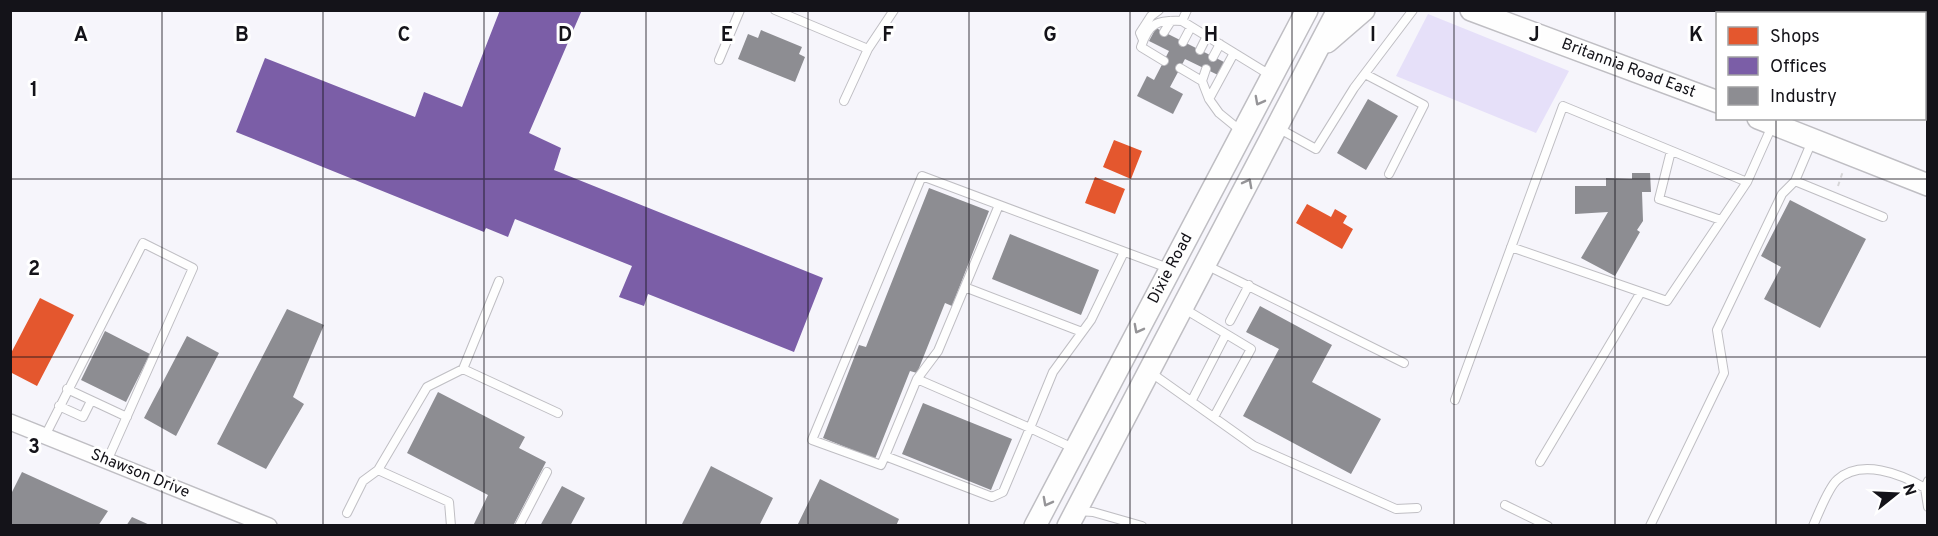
<svg xmlns="http://www.w3.org/2000/svg" width="1938" height="536" font-family="Overpass,sans-serif">
  <style>
    .green { fill: #e6e0f9 }
    .shops { fill: #e4572e }
    .offices { fill: #7b5ea7 }
    .industry { fill: #8d8d92 }
    .lines { fill: none; stroke-linecap: round; stroke-linejoin: round }
    .lane-casing { stroke: #bfbec3; stroke-width: 10 }
    .street-casing { stroke: #bfbec3; stroke-width: 18 }
    .secondary-casing { stroke: #bfbec3; stroke-width: 24 }
    .path { stroke: #d6d5d7; stroke-width: 2; stroke-dasharray: 4.5 4.5; stroke-linecap: butt }
    .lane { stroke: #fefefe; stroke-width: 8 }
    .street { stroke: #fefefe; stroke-width: 15 }
    .secondary { stroke: #fefefe; stroke-width: 21 }
    .oneway { stroke: #959497 }
    .grid { fill: none; stroke: #141319; stroke-width: 1.5; stroke-opacity: 0.55 }
    .labels { text-anchor: middle; dominant-baseline: central; stroke-width: 6; stroke-linejoin: round; paint-order: stroke }
    .street-label { font-size: 16px; fill: #141319; stroke: #fff }
    .grid-label { font-size: 20px; text-anchor: middle; font-weight: bold; fill: #141319; stroke: #fff; stroke-width: 6; stroke-linejoin: round; paint-order: stroke }
  </style>
  <rect width="100%" height="100%" fill="#f6f5fb"/>
  <path class="green" d="M1428 14 1569 71 1536 133 1396 76Z"/>
  <path class="shops" d="M1114 140 1142 151 1131 179 1103 167Z
    M1095 177 1125 189 1115 214 1085 203Z
    M1307 204 1331 217 1335 209 1347 216 1343 223 1353 229 1342 249 1296 223Z
    M40 298 74 315 37 386 10 372V355Z"/>
  <path class="offices" d="M500 10H582L529 133 561 148 554 170 823 278 794 352 648 294 644 306 619 297 632 266 515 219 508 237 486 228 484 232 236 132 265 58 415 117 424 92 462 107Z"/>
  <path class="industry" d="M1730 10H1806L1804 14H1728Z
    M1875 10H1914L1912 14H1873Z
    M1928 17V90L1924 96V23Z
    M1156 28 1226 63 1220 76 1185 59 1170 87 1183 94 1173 114 1137 96 1147 76 1154 80 1169 51 1149 41Z
    M761 30 802 47 799 54 805 57 795 82 738 59 748 34 758 38Z
    M1368 99 1398 116 1366 170 1337 153Z
    M1632 173H1650L1651 192H1642L1643 221 1637 230 1640 232 1615 276 1581 258 1608 212 1575 214V186H1606V178L1632 179Z
    M929 188 989 211 952 306 945 303 917 373 910 371 875 459 823 438 859 345 866 347Z
    M1790 200 1866 239 1820 328 1764 299 1781 267 1761 256Z
    M1010 234 1099 270 1081 315 992 279Z
    M1260 306 1332 345 1312 382 1381 419 1351 474 1243 416 1279 349 1246 332Z
    M287 309 324 325 293 397 304 404 266 469 217 444Z
    M105 331 150 354 126 402 81 380Z
    M187 336 219 353 176 436 144 418Z
    M438 392 525 437 519 448 546 462 513 526H473L488 495 407 453Z
    M923 403 1012 439 991 490 902 454Z
    M711 466 773 498 759 526H681Z
    M22 472 108 511 98 526H10V496Z
    M820 479 899 519 896 526H797Z
    M562 486 585 498 570 526H540Z
    M132 517 152 526H126Z"/>
  <g class="lines">
    <g class="lane-casing">
      <path id="lane" d="M775 10 868 49 844 101
        M1187 10 1182 21 1270 75
        M1164 32 1171 21
        M1143 40 1140 33 1151 16 1159 10
        M1183 42 1191 27
        M868 49 894 10
        M1200 50 1207 36
        M1213 57 1220 44
        M719 60 740 10
        M1164 61 1141 47C1149 22 1158 20 1182 21
        M1180 68 1202 81 1209 99 1219 113 1241 131
        M1365 74 1424 105 1389 174
        M1202 81 1206 69
        M1209 99 1234 53
        M1278 128 1316 149 1354 88 1413 10
        M1812 141 1795 181 1883 217
        M1671 151 1659 199 1721 220
        M1511 247 1667 301 1747 182
        M1206 265 1404 363
        M499 281 463 369 558 413
        M967 288 1082 332
        M1183 308 1251 349 1215 415
        M1230 321 1249 285
        M1150 372 1254 446 1396 509 1417 508
        M917 379 1030 428 1053 372 1091 320 1124 252
        M67 389 127 417
        M1192 400 1226 334
        M1455 400 1563 106 1747 182 1772 126
        M59 406 83 417 91 401
        M45 436 143 243 193 268 107 461
        M1073 448 1030 428 1003 492 992 497 885 456 881 465 812 440 922 176 1168 268
        M885 456 917 379 938 351 999 205
        M1540 462 1641 292
        M1928 481 1925 488 1928 507
        M1505 505 1548 526
        M1077 511 1093 512 1142 526
        M347 513 363 481 378 470
        M451 526 449 502 378 470 427 387 463 369
        M519 526 547 472
        M1650 526 1724 373 1717 330 1782 194 1795 181
        M1813 526C1818 514 1829 487 1837 480 1861 458 1901 474 1925 488"/>
    </g>
    <g class="street-casing">
      <path id="street" d="M10 422 269 526"/>
    </g>
    <g class="secondary-casing">
      <g id="secondary">
        <path id="s1" d="M1471 10 1718 102"/>
        <path d="M1327 42 1364 10"/>
        <path d="M1758 118 1928 185"/>
        <path id="s2" d="M1035 526 1307 10"/>
        <path d="M1068 526 1338 10"/>
      </g>
    </g>
    <path class="path" d="M1838 186 1843 171"/>
    <use href="#lane" class="lane"/>
    <use href="#street" class="street"/>
    <use href="#secondary" class="secondary"/>
  </g>
  <defs><path id="oneway-chevron" d="M-2-3.5L2.5 0L-2 3.5" fill="none" stroke-width="1.6" stroke-linecap="round" stroke-linejoin="round" transform="scale(1.5)"/></defs>
  <g class="oneway">
    <use href="#oneway-chevron" transform="translate(1259 101) rotate(118)"/>
    <use href="#oneway-chevron" transform="translate(1248 183) rotate(-62)"/>
    <use href="#oneway-chevron" transform="translate(1138 329) rotate(118)"/>
    <use href="#oneway-chevron" transform="translate(1047 502) rotate(118)"/>
  </g>
  <path class="grid" d="M162 10V526M323 10V526M484 10V526M646 10V526M808 10V526M969 10V526M1130 10V526M1292 10V526M1454 10V526M1615 10V526M1776 10V14M1776 118V526M10 179H1928M10 357H1928"/>
  <g class="labels">
    <g class="street-label">
      <text stroke="none"><textPath href="#s1" startOffset="168">Britannia Road East</textPath></text>
      <text stroke="none"><textPath href="#s2" startOffset="291">Dixie Road</textPath></text>
      <text transform="translate(140 474) rotate(22)">Shawson Drive</text>
    </g>
  </g>
  <g class="grid-label">
    <text x="81" y="41">A</text>
    <text x="242" y="41">B</text>
    <text x="404" y="41">C</text>
    <text x="565" y="41">D</text>
    <text x="727" y="41">E</text>
    <text x="888" y="41">F</text>
    <text x="1050" y="41">G</text>
    <text x="1211" y="41">H</text>
    <text x="1373" y="41">I</text>
    <text x="1534" y="41">J</text>
    <text x="1696" y="41">K</text>
    <text x="34" y="96">1</text>
    <text x="34" y="275">2</text>
    <text x="34" y="453">3</text>
  </g>
  <rect width="1938" height="536" fill="none" stroke="#141319" stroke-width="24"/>
  <rect x="1716" y="12" width="210" height="108" fill="#ffffff" stroke="#a1a1a3" stroke-width="1.5"/>
  <rect x="1728" y="27" width="30" height="18" fill="#e4572e" stroke="#a1a1a3" stroke-width="1.5"/>
  <text x="1770" y="42" font-size="18" fill="#141319">Shops</text>
  <rect x="1728" y="57" width="30" height="18" fill="#7b5ea7" stroke="#a1a1a3" stroke-width="1.5"/>
  <text x="1770" y="72" font-size="18" fill="#141319">Offices</text>
  <rect x="1728" y="87" width="30" height="18" fill="#8d8d92" stroke="#a1a1a3" stroke-width="1.5"/>
  <text x="1770" y="102" font-size="18" fill="#141319">Industry</text>
  <g transform="translate(1896 494) rotate(72)" stroke="#ffffff" stroke-width="4.5" paint-order="stroke">
  <path d="M0-4.5L10 22L0 15L-10 22Z" fill="#141319"/>
  <text y="-9" font-size="16" font-weight="bold" text-anchor="middle" fill="#141319">N</text>
  </g>
</svg>
